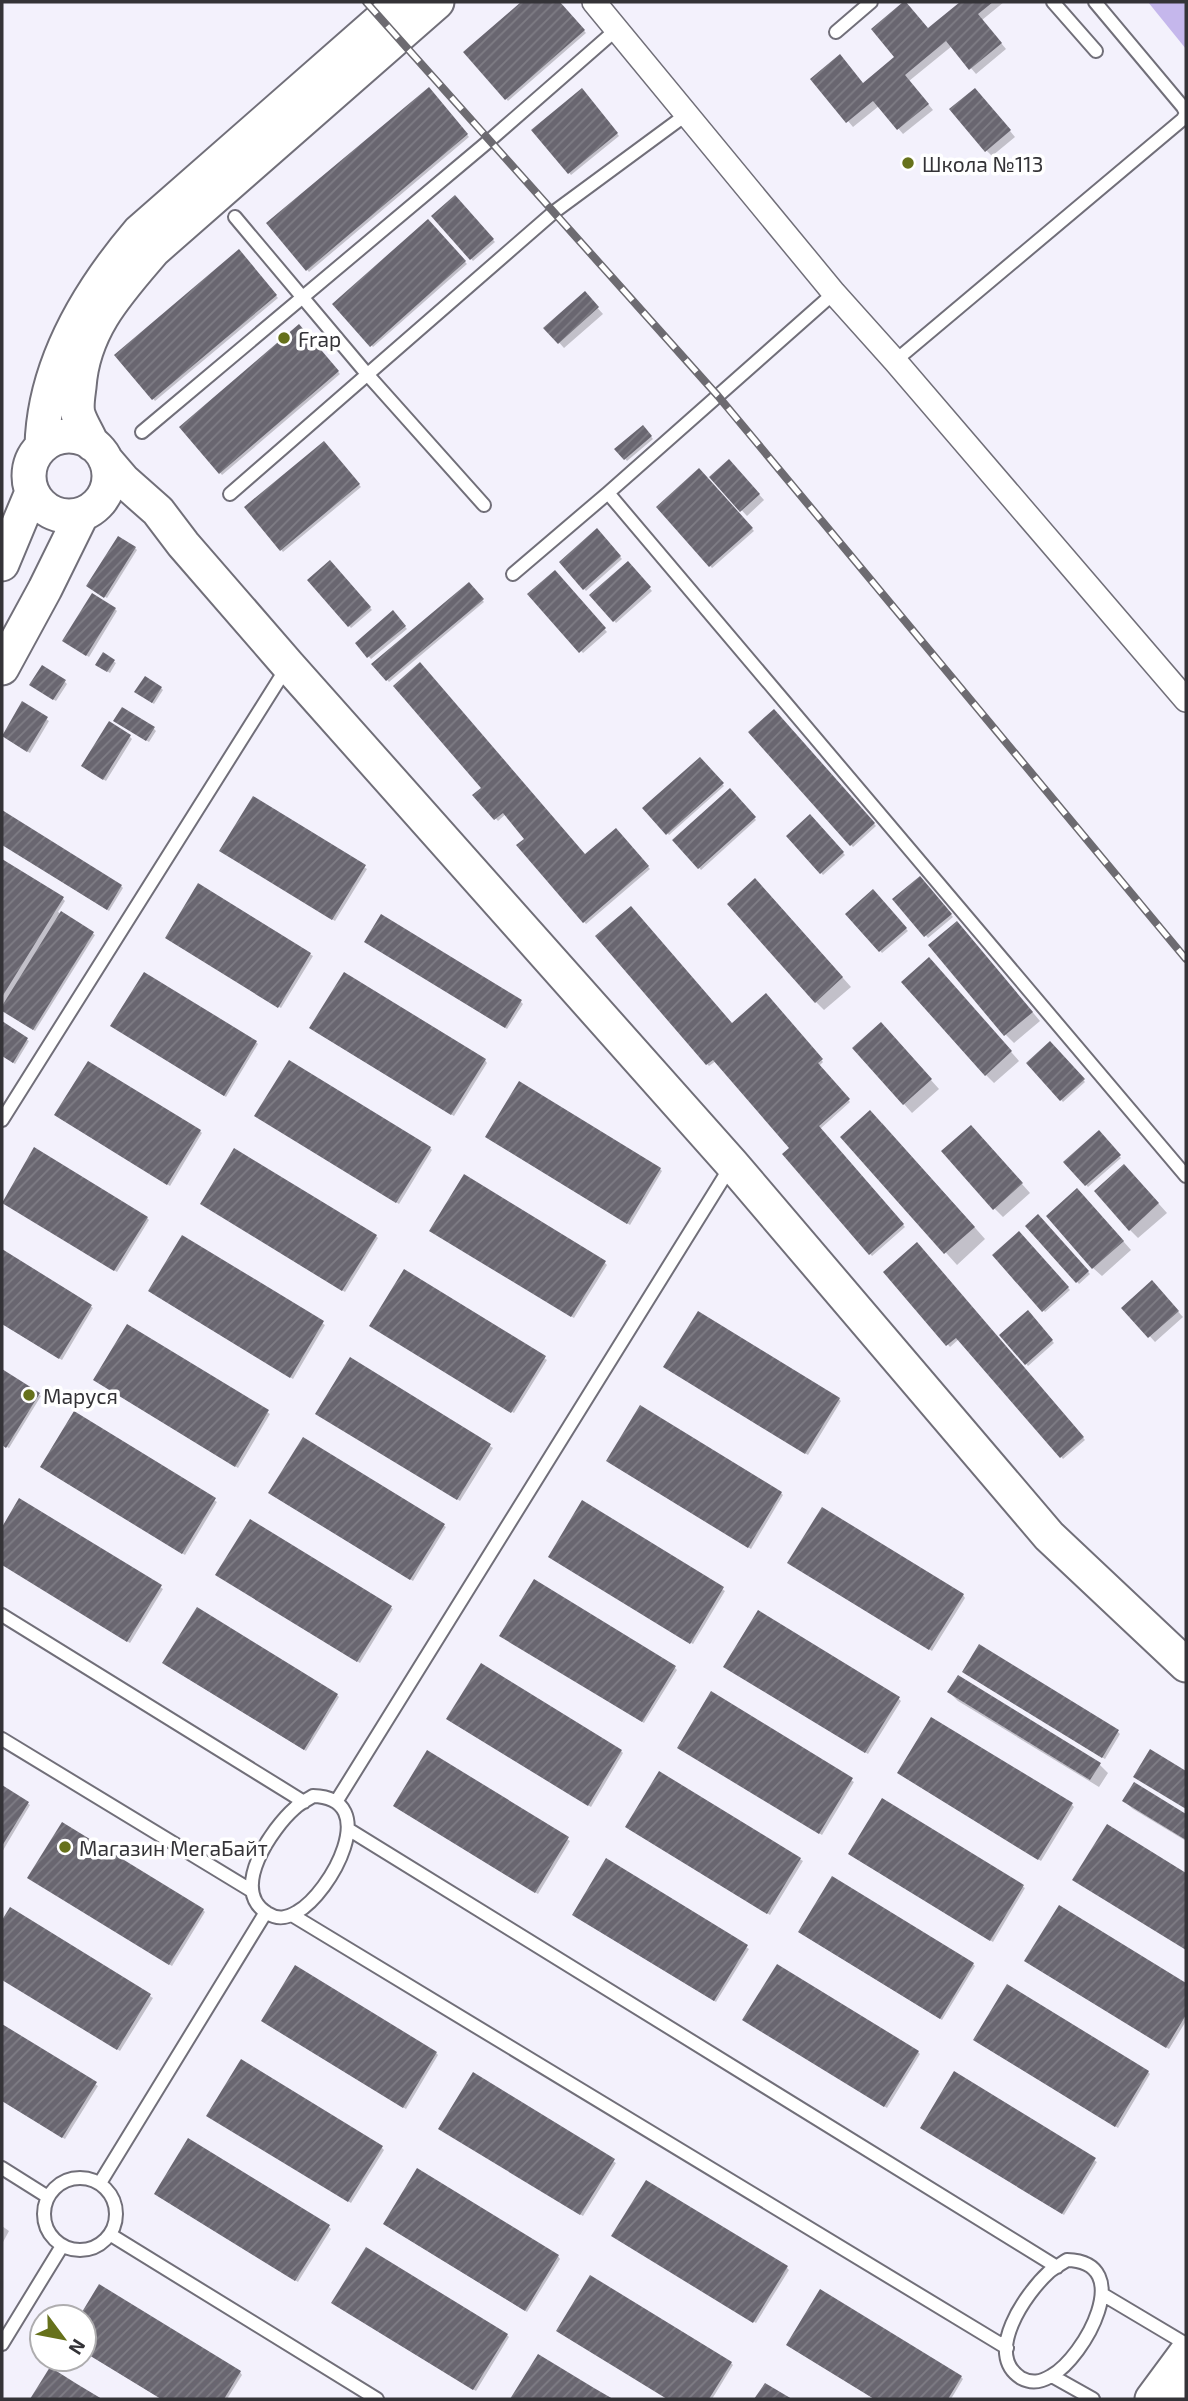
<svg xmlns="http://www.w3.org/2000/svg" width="1188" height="2401" font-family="'Exo 2',sans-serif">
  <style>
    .grass { fill: #c5b7ec }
    .shadow { fill: #0003 }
    .building { fill: url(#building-hatch) }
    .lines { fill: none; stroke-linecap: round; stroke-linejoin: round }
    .lane-casing { stroke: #716f79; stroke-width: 16 }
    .street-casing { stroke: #716f79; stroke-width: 26 }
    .secondary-casing { stroke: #716f79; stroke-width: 37 }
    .lane { stroke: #fff; stroke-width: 12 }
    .street { stroke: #fff; stroke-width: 23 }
    .secondary { stroke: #fff; stroke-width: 33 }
    .rail-casing { stroke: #6d6b71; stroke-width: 8 }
    .rail { stroke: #fff; stroke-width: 5; stroke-dasharray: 16; stroke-linecap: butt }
    .poi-dot { fill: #66711b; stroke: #fff; stroke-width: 2.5 }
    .labels { text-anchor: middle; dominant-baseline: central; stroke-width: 7; stroke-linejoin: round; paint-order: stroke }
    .poi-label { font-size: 21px; fill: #343337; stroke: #fff; text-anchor: start }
  </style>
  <defs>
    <pattern id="building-hatch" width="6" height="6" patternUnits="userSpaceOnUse" patternTransform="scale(1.75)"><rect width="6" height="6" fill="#696670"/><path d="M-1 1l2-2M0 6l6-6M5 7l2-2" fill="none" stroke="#7f7d85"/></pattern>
  </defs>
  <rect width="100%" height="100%" fill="#f3f1fc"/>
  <path class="grass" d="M1148 2H1186V49Z"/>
  <path class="shadow" d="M524 2H558L586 33 508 101 466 52Z
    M963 2H1004L982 20 1006 49 976 74 952 46 909 81 933 110 903 134 879 106 853 127 813 79 863 84Z
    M429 89 469 137 309 272 269 223Z
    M582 91 619 136 571 175 534 130Z
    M980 95 1015 137 992 156 986 150Z
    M455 198 495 242 473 261 434 216Z
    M428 221 467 264 373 347 335 305Z
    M239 252 278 298 155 401 116 356Z
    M585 294 603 314 564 348 546 328Z
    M299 327 340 374 222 475 181 427Z
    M643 427 653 439 627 461 617 449Z
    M323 443 361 487 283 552 246 507Z
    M734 466 764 500 747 516 711 477Z
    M699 470 754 531 712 568 658 507Z
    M597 531 622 559 586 591 561 563Z
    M135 548 137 550 107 598 91 588Z
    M330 563 372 610 351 628 309 581Z
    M628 563 652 591 616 623 592 595Z
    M555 573 607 632 583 653 530 594Z
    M469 584 484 602 389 682 374 665Z
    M115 609 117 611 89 657 67 643Z
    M393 613 407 629 371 659 357 643Z
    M113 661 116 663 110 673 99 666Z
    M65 682 67 684 56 701 34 687Z
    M161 688 163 690 154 704 139 694Z
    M23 704 49 721 30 753 5 738Z
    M774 712 876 826 853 847 750 732Z
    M117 722 154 729 156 731 149 742Z
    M130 737 132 739 106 781 85 768Z
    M700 759 724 786 669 835 645 808Z
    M483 788 585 857 616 830 650 869 586 924 519 846 527 839 506 814 498 821 475 795Z
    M730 791 756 820 701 870 675 840Z
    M253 798 367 869 335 921 223 852Z
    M2 812 121 886 123 888 109 911 2 844Z
    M810 817 845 855 823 875 789 836Z
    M2 861 63 899 65 901 58 912 95 935 35 1031 2 1010Z
    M919 878 953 917 928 938 895 899Z
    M199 886 313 956 281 1008 169 940Z
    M764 889 851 987 824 1010 816 1002Z
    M873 891 908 931 882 953 848 914Z
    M965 932 1040 1021 1014 1043 1006 1035Z
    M597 937 732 1025 766 996 823 1062 819 1066 850 1102 820 1129 905 1227 872 1256 784 1154 791 1148 716 1061 709 1066 707 1064Z
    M368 943 521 1002 523 1004 507 1029Z
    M937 968 1019 1061 994 1083 986 1075Z
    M2 1023 29 1041 15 1064 2 1055Z
    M115 1028 256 1042 258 1044 226 1097Z
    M313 1030 485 1060 487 1063 454 1116Z
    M889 1033 939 1089 912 1113 904 1104Z
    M1050 1043 1085 1082 1063 1102 1028 1063Z
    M58 1117 200 1131 202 1133 170 1186Z
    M259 1118 430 1148 432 1150 399 1204Z
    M882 1123 985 1239 957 1265 842 1137Z
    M1098 1132 1121 1158 1088 1187 1065 1162Z
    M979 1136 1030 1193 1003 1217 994 1208Z
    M489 1139 660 1169 662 1171 630 1225Z
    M1133 1175 1167 1213 1138 1238 1130 1230Z
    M1086 1199 1131 1250 1102 1276 1093 1268Z
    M5 1204 147 1218 149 1220 117 1272Z
    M205 1206 376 1236 378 1238 345 1292Z
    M1038 1216 1090 1274 1079 1284 1027 1226Z
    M434 1233 605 1263 607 1265 574 1318Z
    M1019 1233 1070 1290 1045 1312 994 1255Z
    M183 1237 325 1325 293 1379 152 1293Z
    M916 1245 1085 1440 1063 1459 959 1339 950 1347 885 1272Z
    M2 1251 93 1308 62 1360 2 1324Z
    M1152 1283 1183 1317 1155 1342 1124 1308Z
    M1028 1313 1054 1343 1028 1366 1001 1335Z
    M128 1326 270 1414 238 1468 97 1382Z
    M374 1328 544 1358 547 1360 514 1413Z
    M350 1360 493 1448 460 1501 320 1415Z
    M668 1369 839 1399 841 1401 808 1455Z
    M2 1371 41 1396 9 1448 2 1444Z
    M75 1413 217 1502 185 1555 44 1469Z
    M610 1463 781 1493 783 1495 751 1549Z
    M272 1495 443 1525 446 1527 413 1581Z
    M20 1501 163 1589 130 1643 2 1564V1531Z
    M583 1503 725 1591 693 1644 552 1559Z
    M792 1565 963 1595 965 1598 932 1651Z
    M220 1577 390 1607 393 1609 360 1663Z
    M504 1637 675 1668 677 1670 644 1723Z
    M979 1646 1118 1732 1120 1734 1105 1759 966 1674Z
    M166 1665 337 1695 339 1697 306 1751Z
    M728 1669 899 1699 901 1701 868 1754Z
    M949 1692 1099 1764 1108 1773 1099 1787 958 1701Z
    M712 1694 854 1782 822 1835 681 1749Z
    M450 1721 621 1751 623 1753 591 1807Z
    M428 1753 570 1841 538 1894 397 1808Z
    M660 1773 803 1861 770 1915 629 1829Z
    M901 1775 1072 1805 1074 1807 1041 1861Z
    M1134 1784 1186 1816V1841L1133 1809 1124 1801Z
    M2 1787 30 1805 2 1852Z
    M883 1801 1025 1888 993 1942 852 1856Z
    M607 1861 749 1949 716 2002 576 1917Z
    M32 1880 203 1910 205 1912 172 1966Z
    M1059 1908 1186 1985V2021L1169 2049 1028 1963Z
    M10 1910 153 1998 120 2051 2 1979V1923Z
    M802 1934 973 1964 975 1966 942 2020Z
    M747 2022 918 2052 920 2054 887 2108Z
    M265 2023 436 2053 438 2055 406 2109Z
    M2 2026 98 2086 65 2139 2 2101Z
    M977 2042 1148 2072 1150 2074 1118 2128Z
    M955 2074 1097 2162 1064 2215 924 2129Z
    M474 2075 616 2163 583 2216 443 2131Z
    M211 2118 382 2148 384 2150 351 2203Z
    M158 2196 329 2227 331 2229 298 2282Z
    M2 2226 9 2231 2 2244Z
    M387 2226 558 2256 560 2259 527 2312Z
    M616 2238 787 2268 789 2270 756 2323Z
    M99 2286 240 2372 242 2375 227 2399H162L84 2352V2317H81Z
    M335 2305 507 2335 509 2337 476 2391Z
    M560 2333 731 2363 733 2365 712 2399H669Z
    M790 2347 961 2377 963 2379 951 2399H875Z"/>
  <path class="building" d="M521 2H560L585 30 505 100 463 52Z
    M903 2H906L928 28 960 2H993L978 14 1002 43 969 70 946 41 905 75 929 104 897 130 873 101 846 123 810 79 840 54 863 83 894 57 871 29Z
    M429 87 468 134 306 271 266 223Z
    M582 88 618 133 568 174 531 130Z
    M975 88 1011 130 985 152 949 109Z
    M455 195 494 239 470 260 431 216Z
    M428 219 466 261 370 347 332 304Z
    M239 249 277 295 152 400 114 355Z
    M585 291 599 307 558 344 543 328Z
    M299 324 339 371 219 474 179 427Z
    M643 425 652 436 624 460 614 449Z
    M324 441 360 484 280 551 244 507Z
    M729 459 760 494 740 512 709 477Z
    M699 468 753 528 709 567 656 507Z
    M597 528 621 556 583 590 559 562Z
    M118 536 136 547 104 598 86 586Z
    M330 560 371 607 348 627 307 580Z
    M628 561 651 587 613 622 589 595Z
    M555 570 606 628 579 653 527 594Z
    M469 582 484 599 386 681 371 664Z
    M92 593 116 608 86 656 62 641Z
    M393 610 406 626 367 658 355 643Z
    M103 652 115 660 107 672 95 665Z
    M420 662 585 854 616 828 649 866 583 923 516 845 524 839 503 813 494 820 472 795 481 788 393 686Z
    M42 665 66 680 53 700 29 685Z
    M145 676 162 687 152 703 134 692Z
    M22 701 48 717 27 752 2 736Z
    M122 707 155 727 146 741 113 721Z
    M774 709 875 823 850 846 748 732Z
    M109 721 131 735 103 780 81 766Z
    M700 757 724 783 666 835 642 808Z
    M730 788 756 817 698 869 672 840Z
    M253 796 366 865 332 920 219 851Z
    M2 810 122 885 107 910 2 845Z
    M810 814 844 852 820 874 786 836Z
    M2 859 64 897 2 997Z
    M920 876 952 914 924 937 892 899Z
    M755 878 843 977 815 1003 727 904Z
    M198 883 311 953 278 1008 165 938Z
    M873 889 907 928 879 952 845 914Z
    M631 906 732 1023 766 993 823 1059 818 1063 850 1099 819 1126 904 1224 869 1255 782 1154 789 1148 713 1060 706 1065 595 936Z
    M61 911 94 932 33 1030 2 1011V1006Z
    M381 914 522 1000 505 1028 364 942Z
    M957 921 1033 1012 1004 1036 928 945Z
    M929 957 1012 1051 985 1076 901 982Z
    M144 972 257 1041 224 1096 110 1026Z
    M344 972 486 1059 451 1115 309 1028Z
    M2 1021 28 1038 13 1063 2 1056Z
    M881 1022 932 1079 903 1105 852 1048Z
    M1050 1041 1085 1079 1060 1101 1026 1063Z
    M289 1060 431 1147 396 1203 254 1116Z
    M88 1061 201 1130 167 1185 54 1115Z
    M519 1081 661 1168 627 1224 485 1137Z
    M870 1110 975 1227 944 1254 840 1137Z
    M971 1125 1023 1183 993 1210 941 1151Z
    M1099 1130 1121 1155 1085 1186 1063 1162Z
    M34 1147 148 1217 114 1271 2 1203Z
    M234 1148 377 1235 342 1291 200 1204Z
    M1124 1164 1159 1203 1129 1231 1094 1191Z
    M464 1174 606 1261 571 1317 429 1231Z
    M1077 1188 1124 1241 1092 1269 1046 1216Z
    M1038 1214 1089 1271 1076 1283 1025 1226Z
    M1019 1231 1069 1287 1042 1312 992 1255Z
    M182 1235 324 1321 290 1378 148 1291Z
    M917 1242 1084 1437 1060 1458 956 1338 946 1346 883 1272Z
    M2 1249 92 1305 59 1359 2 1324Z
    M404 1269 546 1356 511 1413 369 1326Z
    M1152 1280 1179 1311 1148 1338 1121 1308Z
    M1028 1310 1053 1340 1025 1365 999 1335Z
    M698 1311 840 1398 805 1454 663 1367Z
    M127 1324 269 1410 235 1467 93 1380Z
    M350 1357 491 1444 457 1500 315 1414Z
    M2 1369 40 1393 6 1448 2 1445Z
    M640 1405 782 1492 748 1548 606 1461Z
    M74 1411 216 1498 182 1554 40 1467Z
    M303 1437 445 1524 410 1580 268 1493Z
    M19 1498 162 1585 127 1642 2 1565V1527Z
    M582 1500 724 1587 690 1644 548 1557Z
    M822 1507 964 1594 929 1650 787 1563Z
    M250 1519 392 1606 357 1662 215 1575Z
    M534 1579 676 1666 642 1722 499 1636Z
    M197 1607 338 1694 304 1750 162 1663Z
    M758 1610 900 1697 865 1753 723 1667Z
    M979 1644 1119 1730 1102 1758 962 1672Z
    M481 1663 622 1750 588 1806 446 1719Z
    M958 1675 1101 1763 1090 1780 947 1692Z
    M711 1691 853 1778 819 1834 677 1748Z
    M931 1717 1073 1803 1038 1860 897 1773Z
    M1150 1749 1186 1771V1809L1133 1777Z
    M427 1750 569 1837 535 1893 393 1806Z
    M659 1771 801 1858 767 1914 625 1827Z
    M1134 1782 1186 1814V1840L1122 1801Z
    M2 1785 29 1802 2 1846Z
    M882 1798 1024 1885 990 1941 848 1854Z
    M62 1822 204 1909 169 1965 27 1878Z
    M1107 1824 1186 1873V1950L1072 1880Z
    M606 1858 748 1945 714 2001 572 1915Z
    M832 1876 974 1963 940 2019 798 1932Z
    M1059 1905 1186 1983V2015L1166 2048 1024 1961Z
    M10 1907 151 1994 117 2050 2 1980V1920Z
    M777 1964 919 2051 884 2107 742 2020Z
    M295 1965 437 2052 403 2108 261 2021Z
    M1007 1984 1149 2071 1115 2127 973 2040Z
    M2 2024 97 2082 62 2138 2 2101Z
    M241 2059 383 2146 348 2202 206 2116Z
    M954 2071 1096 2158 1062 2214 920 2128Z
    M473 2072 615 2159 580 2215 438 2129Z
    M188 2138 330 2225 295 2281 154 2194Z
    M417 2168 559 2255 525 2311 383 2224Z
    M646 2180 788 2266 753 2323 611 2236Z
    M366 2247 508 2334 473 2390 331 2303Z
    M590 2275 732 2362 709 2399H667L556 2331Z
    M99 2284 241 2371 224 2399H161L84 2352V2317H79Z
    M820 2289 962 2376 948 2399H874L786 2345Z
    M538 2354 594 2388 613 2399H510Z
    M50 2367 77 2384 102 2399H30Z
    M765 2383 792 2399H754Z"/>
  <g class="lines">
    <g class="lane-casing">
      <path id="lane" d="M1053 2 1096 51
        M836 32 871 2
        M235 217 367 374 484 505
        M895 361 1183 119 1186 113 1183 107 1095 2
        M142 432 490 140 617 29
        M608 493 1186 1176
        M230 494 554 212 687 114
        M513 574 608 493 834 293
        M2 1120 287 667
        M2 1615 304 1802
        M2 1739 252 1891
        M313 1796C383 1798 331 1893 297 1912 287 1918 278 1920 267 1913 229 1890 272 1828 295 1808 300 1803 307 1800 313 1796Z
        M336 1802 731 1166
        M348 1829 1057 2267
        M292 1915 1007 2348
        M2 2168 48 2197
        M44 2214a36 36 0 1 1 72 0a36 36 0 1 1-72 0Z
        M100 2183 266 1912
        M111 2235 377 2399
        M1067 2260C1137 2262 1085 2357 1051 2376 1041 2382 1032 2384 1021 2378 983 2354 1026 2293 1049 2272 1054 2268 1061 2264 1067 2260Z
        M1102 2294 1186 2344
        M2 2344 62 2246
        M1052 2376 1093 2399"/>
    </g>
    <g class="street-casing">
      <path id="street" d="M594 2 834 293 895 361 1186 700"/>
    </g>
    <g class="secondary-casing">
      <path id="secondary" d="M29 476a40 40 0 1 1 80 0a40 40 0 1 1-80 0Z
        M92 444C88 434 81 424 78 414 76 406 78 395 79 387 83 329 118 292 154 250L437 2
        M42 446C44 365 87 293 139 232L401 2
        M105 459 123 480 158 511 183 544 288 665 732 1164 1049 1536 1186 1665
        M2 564 32 492
        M2 668 45 589 82 514
        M1152 2399 1186 2353
        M1181 2399 1186 2392"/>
    </g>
    <use href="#lane" class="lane"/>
    <use href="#street" class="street"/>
    <use href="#secondary" class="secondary"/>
    <g class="rail-casing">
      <path id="rail" d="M366 2 718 396 1186 959"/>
    </g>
    <use href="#rail" class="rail"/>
  </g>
  <g class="poi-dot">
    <circle cx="908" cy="163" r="7"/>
    <circle cx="284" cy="338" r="7"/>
    <circle cx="29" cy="1395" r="7"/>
    <circle cx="65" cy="1847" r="7"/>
  </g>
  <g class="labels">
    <g class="poi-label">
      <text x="922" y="163">Школа №113</text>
      <text x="298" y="338">Frap</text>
      <text x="43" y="1395">Маруся</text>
      <text x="79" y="1847">Магазин МегаБайт</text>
    </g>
  </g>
  <rect width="1188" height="2401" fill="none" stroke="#343337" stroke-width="7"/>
  <g transform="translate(63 2338) rotate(122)"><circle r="33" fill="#ffffff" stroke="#aeadaf" stroke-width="2"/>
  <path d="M0-5L12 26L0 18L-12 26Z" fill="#66711b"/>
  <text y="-10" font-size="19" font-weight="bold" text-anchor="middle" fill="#343337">N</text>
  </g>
</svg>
